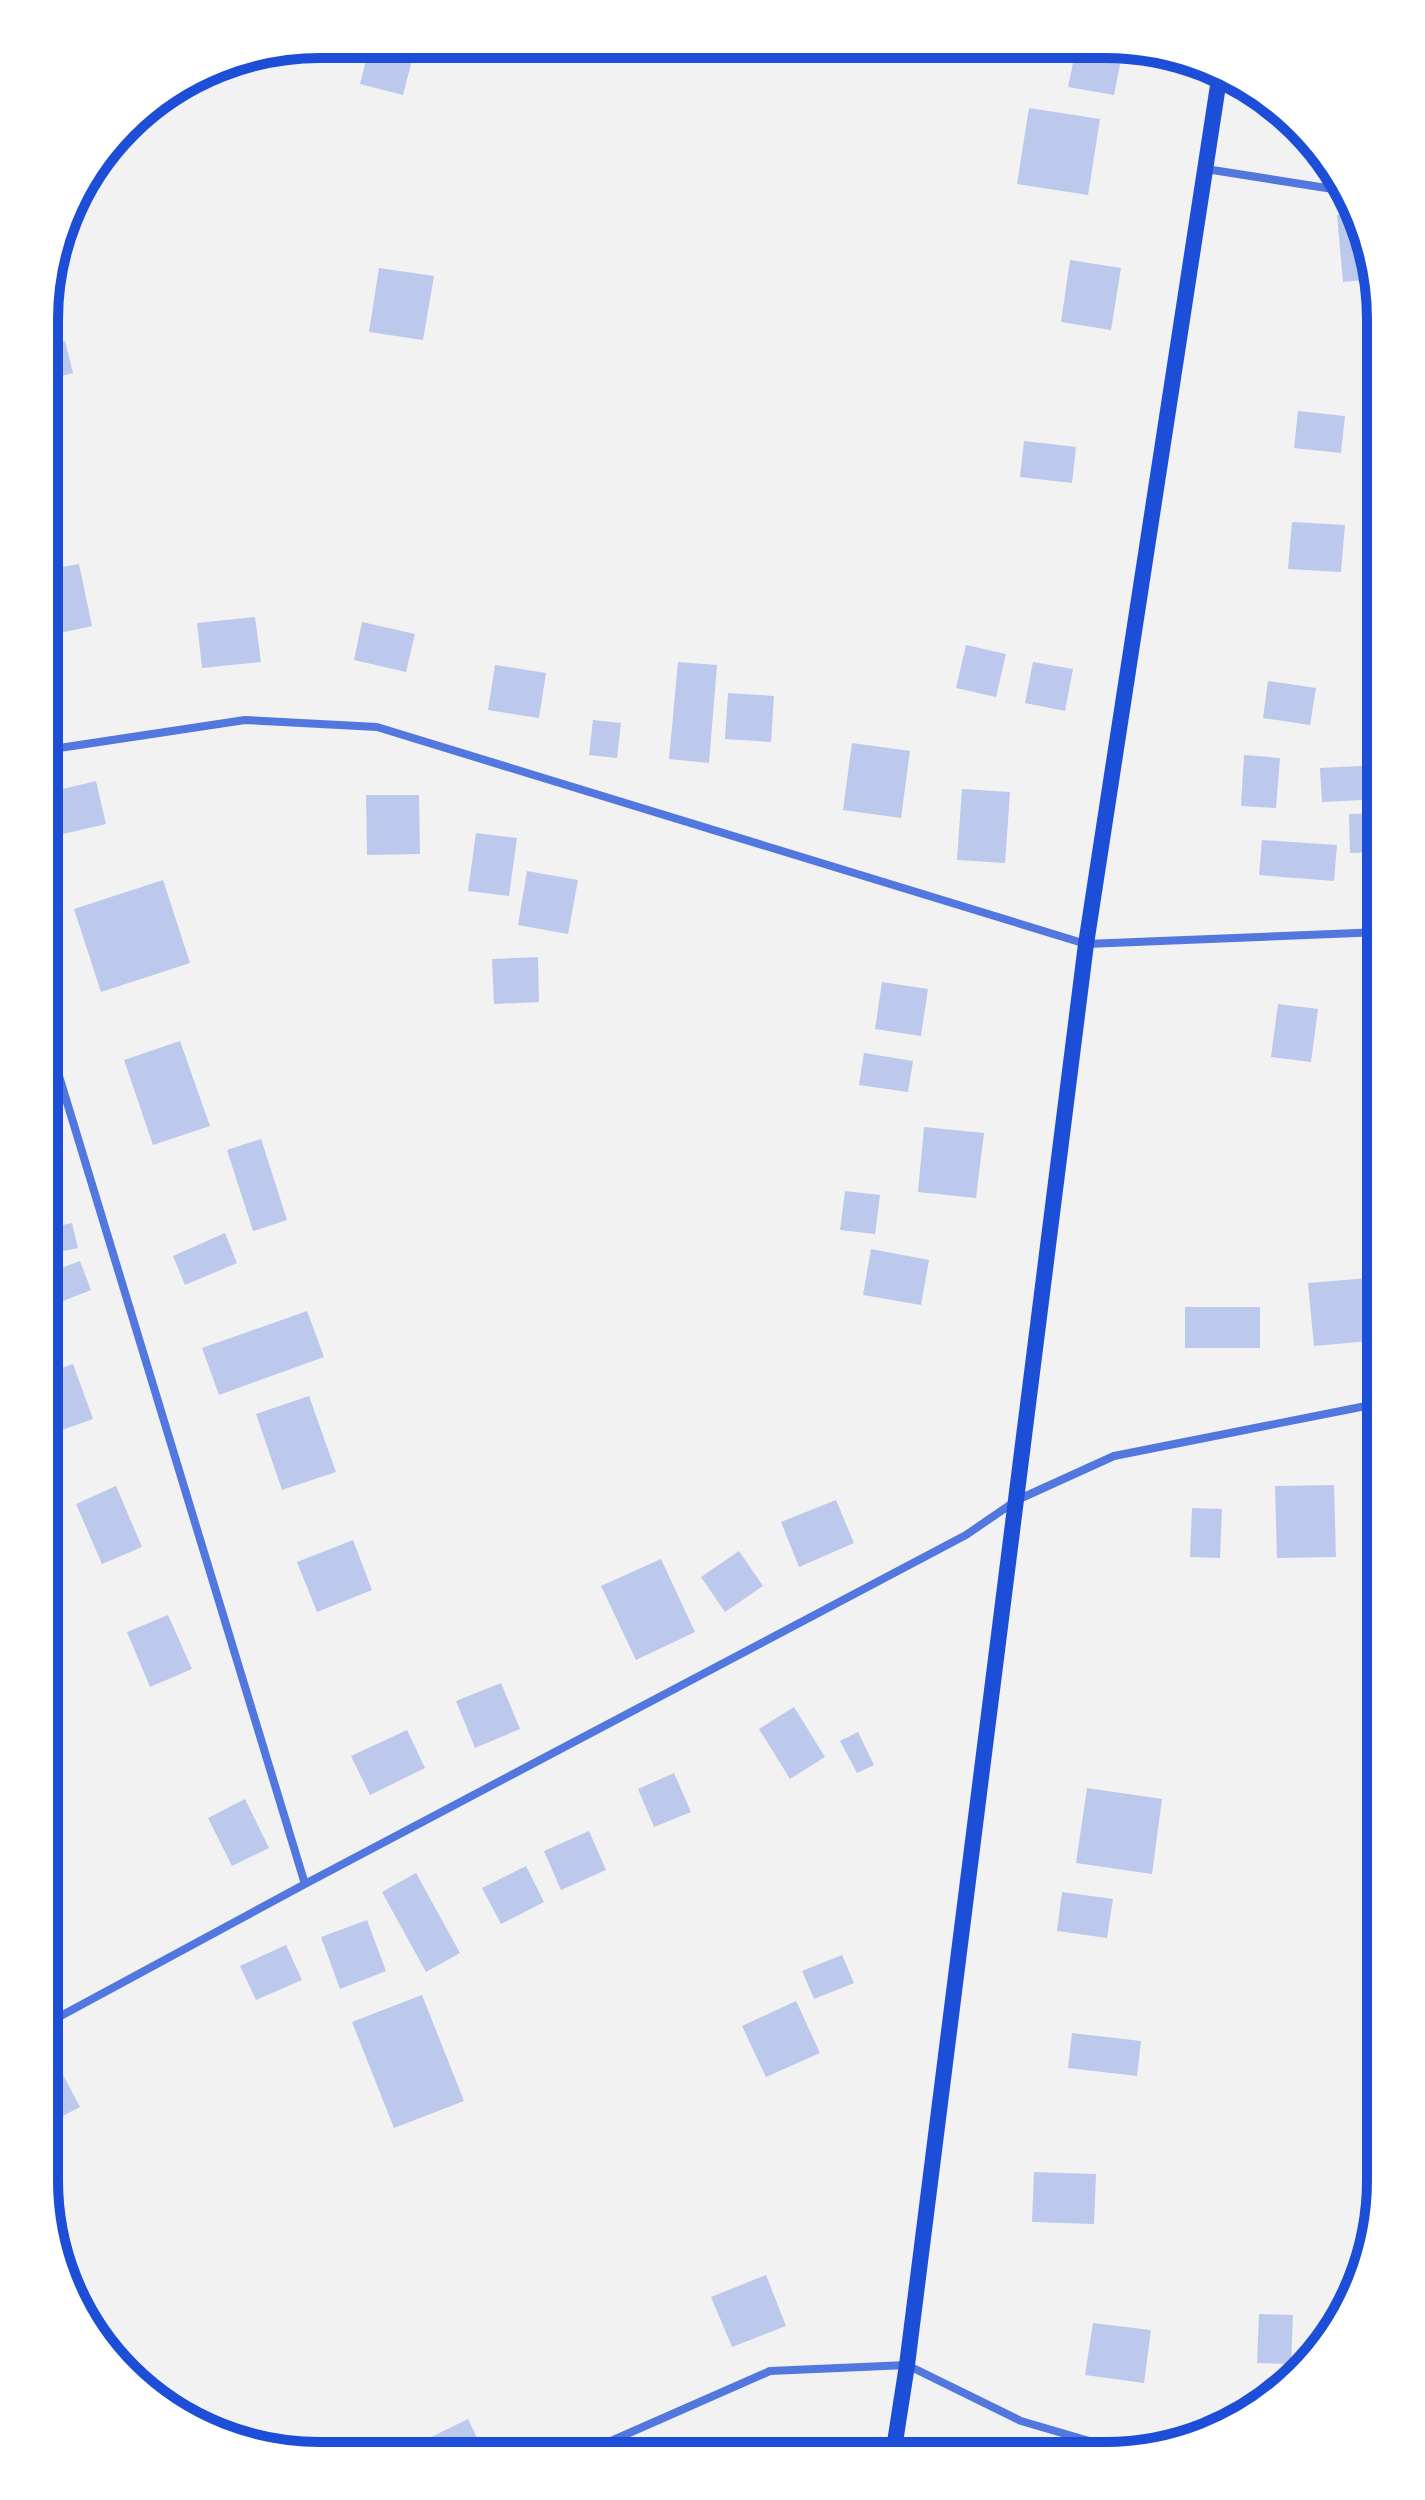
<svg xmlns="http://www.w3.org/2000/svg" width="1425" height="2500" font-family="Rubik,sans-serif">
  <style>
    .building { fill: #bdc9ec }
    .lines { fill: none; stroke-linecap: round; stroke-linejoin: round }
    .minor { stroke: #5277de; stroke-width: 8 }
    .secondary { stroke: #1d4ed8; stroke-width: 16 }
    .rim { fill: none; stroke: #1d4ed8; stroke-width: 10 }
  </style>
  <rect width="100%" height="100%" fill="#f2f2f2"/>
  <path class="building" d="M370 44 416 45 403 95 360 84Z
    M1076 49H1123L1114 95 1068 87Z
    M1029 108 1100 119 1088 195 1017 184Z
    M1355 214 1366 231 1374 279 1343 282 1337 215Z
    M1070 260 1121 268 1111 330 1061 322Z
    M379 268 434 276 423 340 369 332Z
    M65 341 73 373 46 380V345Z
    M1298 411 1345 416 1341 453 1294 448Z
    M1024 441 1076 447 1072 483 1020 477Z
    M1292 522 1345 525 1341 572 1288 569Z
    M79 564 92 626 46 636V570Z
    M255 617 261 662 202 668 197 623Z
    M362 622 415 634 406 672 354 660Z
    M966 645 1006 654 996 697 956 688Z
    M678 662 717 665 709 763 669 759Z
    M1033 662 1073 669 1065 711 1025 703Z
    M495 665 546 673 539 718 488 710Z
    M1268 681 1316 688 1310 725 1263 718Z
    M728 693 774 696 771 742 725 739Z
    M593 720 621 723 617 758 589 755Z
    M852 743 910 751 901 818 843 810Z
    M1244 755 1280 758 1276 808 1241 806Z
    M1381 765V799L1322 802 1320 768Z
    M96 781 106 824 46 838V793Z
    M962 789 1010 792 1005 863 957 860Z
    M366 795H419L420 854 367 855Z
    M1381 813V852L1350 853 1349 814Z
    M476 833 517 838 509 896 468 891Z
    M1262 840 1337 845 1334 881 1259 875Z
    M527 871 578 880 568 934 518 925Z
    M163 880 190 963 101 992 74 909Z
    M538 957 539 1002 494 1004 492 959Z
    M882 982 928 989 921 1036 875 1029Z
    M1278 1004 1318 1009 1311 1062 1271 1057Z
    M180 1041 210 1126 153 1145 124 1060Z
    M864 1053 913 1061 908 1092 859 1085Z
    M924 1127 984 1133 976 1198 918 1192Z
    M261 1139 287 1220 253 1231 227 1150Z
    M845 1191 880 1195 875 1234 840 1230Z
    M72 1223 78 1248 45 1255V1229Z
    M225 1233 237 1263 185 1285 173 1256Z
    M871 1249 929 1260 921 1305 863 1295Z
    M80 1261 91 1290 45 1308V1274Z
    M1381 1277V1340L1314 1346 1308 1283Z
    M1185 1307H1260V1348H1185Z
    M307 1311 324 1357 219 1395 202 1348Z
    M73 1364 93 1419 45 1436V1374Z
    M309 1396 336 1472 282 1490 256 1414Z
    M1334 1485 1336 1557 1277 1558 1275 1486Z
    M116 1486 142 1547 102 1564 76 1504Z
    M836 1500 854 1543 799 1567 781 1522Z
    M1192 1508 1222 1509 1220 1558 1190 1557Z
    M353 1540 372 1590 317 1612 297 1562Z
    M739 1551 763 1586 725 1612 701 1577Z
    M661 1559 695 1632 636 1660 601 1586Z
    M168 1615 192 1669 150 1687 127 1632Z
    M501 1683 520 1729 475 1748 456 1701Z
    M794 1707 825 1757 790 1779 759 1729Z
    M407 1730 425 1768 370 1795 351 1756Z
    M858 1732 874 1765 857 1773 840 1741Z
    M674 1773 691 1812 654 1827 638 1789Z
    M1087 1788 1162 1799 1152 1874 1076 1863Z
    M245 1799 269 1848 232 1866 208 1818Z
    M589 1831 606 1870 561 1890 544 1851Z
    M526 1866 544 1902 501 1924 482 1888Z
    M416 1873 460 1953 426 1972 382 1892Z
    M1062 1892 1113 1899 1107 1938 1057 1931Z
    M367 1920 386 1971 340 1989 321 1937Z
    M286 1945 302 1980 256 2000 240 1966Z
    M842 1955 854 1983 814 1999 802 1971Z
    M422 1995 464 2101 394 2128 352 2022Z
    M796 2001 820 2053 766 2077 742 2026Z
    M1072 2033 1141 2041 1137 2076 1068 2068Z
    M61 2071 80 2107 51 2122 44 2110V2080Z
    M1034 2172 1096 2174 1094 2224 1032 2222Z
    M766 2275 786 2326 732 2347 711 2297Z
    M1259 2314 1293 2315 1291 2364 1257 2363Z
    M1093 2323 1151 2330 1144 2383 1085 2375Z
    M468 2419 485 2454H414L411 2447Z"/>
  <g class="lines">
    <path class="minor" d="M1206 169 1339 190
      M46 750 245 720 377 727 1086 944 1381 932
      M45 1030 305 1884
      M44 2025 305 1884 966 1535 1017 1500 1114 1456 1381 1403
      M587 2454 611 2441 770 2371 907 2365 1021 2421 1127 2452"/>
    <path class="secondary" d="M893 2455 907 2365 1086 944 1219 79"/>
  </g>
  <path d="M0 0H1425V2500H0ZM320 58H1105A262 262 0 0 1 1367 320V2180A262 262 0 0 1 1105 2442H320A262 262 0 0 1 58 2180V320A262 262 0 0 1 320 58Z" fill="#fff" fill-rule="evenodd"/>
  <path class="rim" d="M320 58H1105A262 262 0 0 1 1367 320V2180A262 262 0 0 1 1105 2442H320A262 262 0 0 1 58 2180V320A262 262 0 0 1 320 58Z"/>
</svg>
